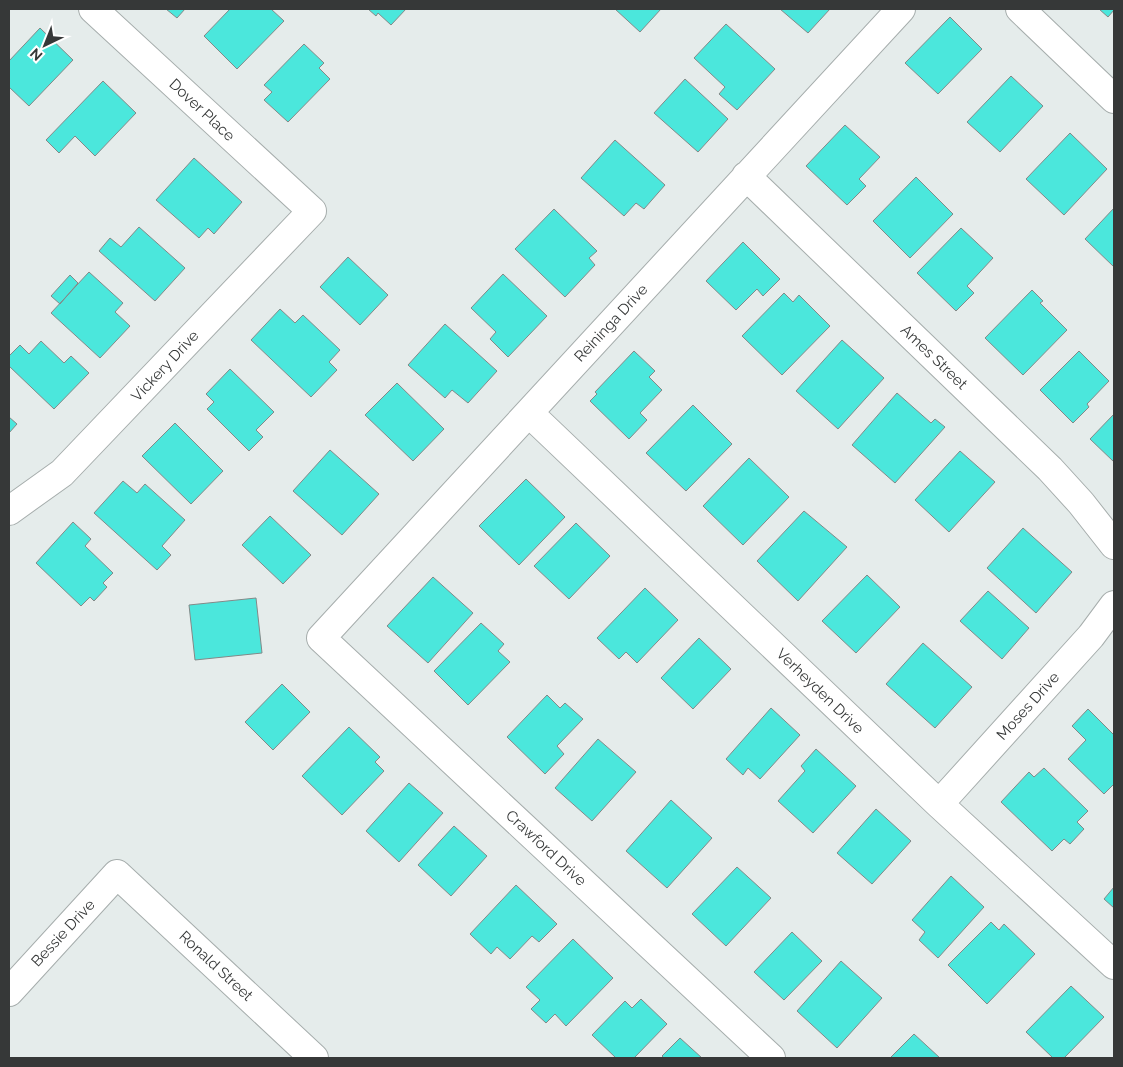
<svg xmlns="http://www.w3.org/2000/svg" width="1123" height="1067" font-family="Raleway,sans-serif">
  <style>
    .building { fill: #4be7dc; stroke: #838988 }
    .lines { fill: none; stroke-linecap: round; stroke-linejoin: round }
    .minor-casing { stroke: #a6adac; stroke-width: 30 }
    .minor { stroke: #fff; stroke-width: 28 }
    .labels { text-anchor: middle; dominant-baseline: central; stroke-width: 4; stroke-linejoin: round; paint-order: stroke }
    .street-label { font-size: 15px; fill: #363838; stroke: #fff }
  </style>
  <rect width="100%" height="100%" fill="#e5eceb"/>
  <path class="building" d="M166 9H185L177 18Z
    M230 9H271L284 21 237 69 204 36Z
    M368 9H406L391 25 378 13 376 16Z
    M615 9H661L640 32Z
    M780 9H830L808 33Z
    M1099 9H1114V10L1108 17Z
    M950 17 982 49 938 94 905 63Z
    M726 24 775 69 737 110 719 94 725 87 694 58Z
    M40 28 73 60 29 106 9 87V61Z
    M304 44 324 63 319 68 330 79 288 122 264 100 272 92 264 85Z
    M1011 76 1043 106 1000 152 967 122Z
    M685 79 728 119 698 152 654 113Z
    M103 81 136 113 95 156 75 136 59 153 46 140Z
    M845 125 880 157 859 179 866 186 847 205 806 166Z
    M1070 133 1107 169 1064 215 1026 179Z
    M615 140 665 185 644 209 636 203 624 216 581 178Z
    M194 158 242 202 214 234 208 228 199 238 156 200Z
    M916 177 953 214 910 258 873 221Z
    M1114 208V267L1085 239Z
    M554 209 597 251 589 258 595 265 565 297 515 249Z
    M139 227 185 268 155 301 99 251 110 238 121 247Z
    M961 228 993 258 967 286 974 293 956 311 917 273Z
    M743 242 780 279 763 296 757 289 736 310 706 281Z
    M348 257 388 295 360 325 320 287Z
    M89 272 123 303 115 312 130 326 100 358 51 313Z
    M503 274 547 316 508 357 490 339 496 332 471 308Z
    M70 275 78 283 60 304 51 296Z
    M1032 290 1043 301 1040 303 1067 330 1023 375 985 338Z
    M784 293 793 302 799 295 830 326 782 375 742 336Z
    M280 309 295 323 303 315 340 350 329 362 337 370 311 397 251 340Z
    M445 324 497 371 468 403 452 390 445 398 408 365Z
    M842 340 884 378 838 429 796 391Z
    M41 341 64 363 71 356 89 373 54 409 9 366V356L20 345 29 354Z
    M634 351 655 371 649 377 662 390 640 413 647 420 629 439 590 401 597 394 595 392Z
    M1079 351 1109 381 1087 404 1089 407 1073 423 1040 390Z
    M230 369 274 412 256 430 263 437 249 451 207 409 214 402 206 394Z
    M397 383 444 429 413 461 365 415Z
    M897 393 931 423 935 419 945 427 895 483 852 445Z
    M693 405 732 444 686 491 646 453Z
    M1114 414V462L1090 439Z
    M9 417 17 424 9 433Z
    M175 423 223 471 191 504 142 456Z
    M330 450 379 494 342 535 293 491Z
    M960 451 995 482 949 532 915 500Z
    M749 458 789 497 743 545 703 506Z
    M526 479 565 517 519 565 479 526Z
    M123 481 137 493 145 484 185 520 162 546 171 555 157 570 94 513Z
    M804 511 847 547 798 601 757 561Z
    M270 516 311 555 283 584 242 545Z
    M73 522 91 539 85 546 113 573 103 583 107 587 94 601 90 597 81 606 36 563Z
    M576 523 610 556 569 599 534 566Z
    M1023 528 1072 572 1036 613 987 568Z
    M867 575 900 607 856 653 822 621Z
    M433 577 473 613 428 663 387 626Z
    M645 588 678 620 637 663 626 652 619 659 597 638Z
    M988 591 1029 628 1002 659 960 621Z
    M256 598 262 653 195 660 189 605Z
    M481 623 504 644 498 651 510 662 468 705 434 671Z
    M699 638 731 669 693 709 661 678Z
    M923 643 972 687 935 728 886 684Z
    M282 684 310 712 273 750 245 722Z
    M547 695 560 708 565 703 583 719 557 746 564 754 545 774 507 737Z
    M771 708 800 735 760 779 748 768 743 775 726 759Z
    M1088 709 1114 735V784L1104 794 1068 759 1086 740 1072 726Z
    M349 727 380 757 375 762 384 771 342 815 302 776Z
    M598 739 636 772 592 821 555 788Z
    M816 749 856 786 813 833 778 801 805 771 801 766Z
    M1044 768 1088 811 1077 822 1084 829 1070 844 1064 839 1052 851 1001 802 1029 772 1034 777Z
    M409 783 443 813 399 862 366 831Z
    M671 800 712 838 667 888 626 851Z
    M876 809 911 841 872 884 837 853Z
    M454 826 487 856 451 896 418 865Z
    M737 867 771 898 726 946 692 914Z
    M951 876 984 907 938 958 919 940 925 932 912 920Z
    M516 885 557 924 539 942 532 936 510 959 497 947 491 954 470 934Z
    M1114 887V908L1104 899Z
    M991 922 999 930 1004 924 1035 954 987 1004 948 965Z
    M792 932 822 961 784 1000 754 972Z
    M573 939 613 978 566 1026 555 1014 546 1023 531 1009 540 1000 526 987Z
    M841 961 882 998 837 1048 797 1011Z
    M1071 986 1104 1017 1064 1058H1053L1026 1032Z
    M641 999 667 1024 634 1058H616L592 1035 625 1001 632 1008Z
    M914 1034 940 1058H890Z
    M680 1038 702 1058H664L662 1056Z"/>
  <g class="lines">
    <g class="minor-casing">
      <path id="minor" d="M1020 9 1114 99
        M746 176 1050 469 1081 503 1114 545
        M529 413 939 804 1114 965
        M9 511 62 473 312 211 93 9
        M939 804 1091 636 1114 605
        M9 992 117 874 314 1058
        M771 1058 321 638 901 9"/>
    </g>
    <use href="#minor" class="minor"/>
  </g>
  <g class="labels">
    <g class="street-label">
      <text transform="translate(202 110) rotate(43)">Dover Place</text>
      <text transform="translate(611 323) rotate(-47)">Reininga Drive</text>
      <text transform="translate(934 357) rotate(44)">Ames Street</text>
      <text transform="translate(165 366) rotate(-47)">Vickery Drive</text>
      <text transform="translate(820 691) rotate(44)">Verheyden Drive</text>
      <text transform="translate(1028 706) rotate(-48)">Moses Drive</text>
      <text transform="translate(546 848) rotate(43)">Crawford Drive</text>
      <text transform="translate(63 933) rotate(-47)">Bessie Drive</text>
      <text transform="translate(216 966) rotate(43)">Ronald Street</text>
    </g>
  </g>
  <rect width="1123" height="1067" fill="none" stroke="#363838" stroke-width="20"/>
  <g transform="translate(45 45) rotate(223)" stroke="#ffffff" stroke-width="4" paint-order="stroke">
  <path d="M0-4L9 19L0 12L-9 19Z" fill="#363838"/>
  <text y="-8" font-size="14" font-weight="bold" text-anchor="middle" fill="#363838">N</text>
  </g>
</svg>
